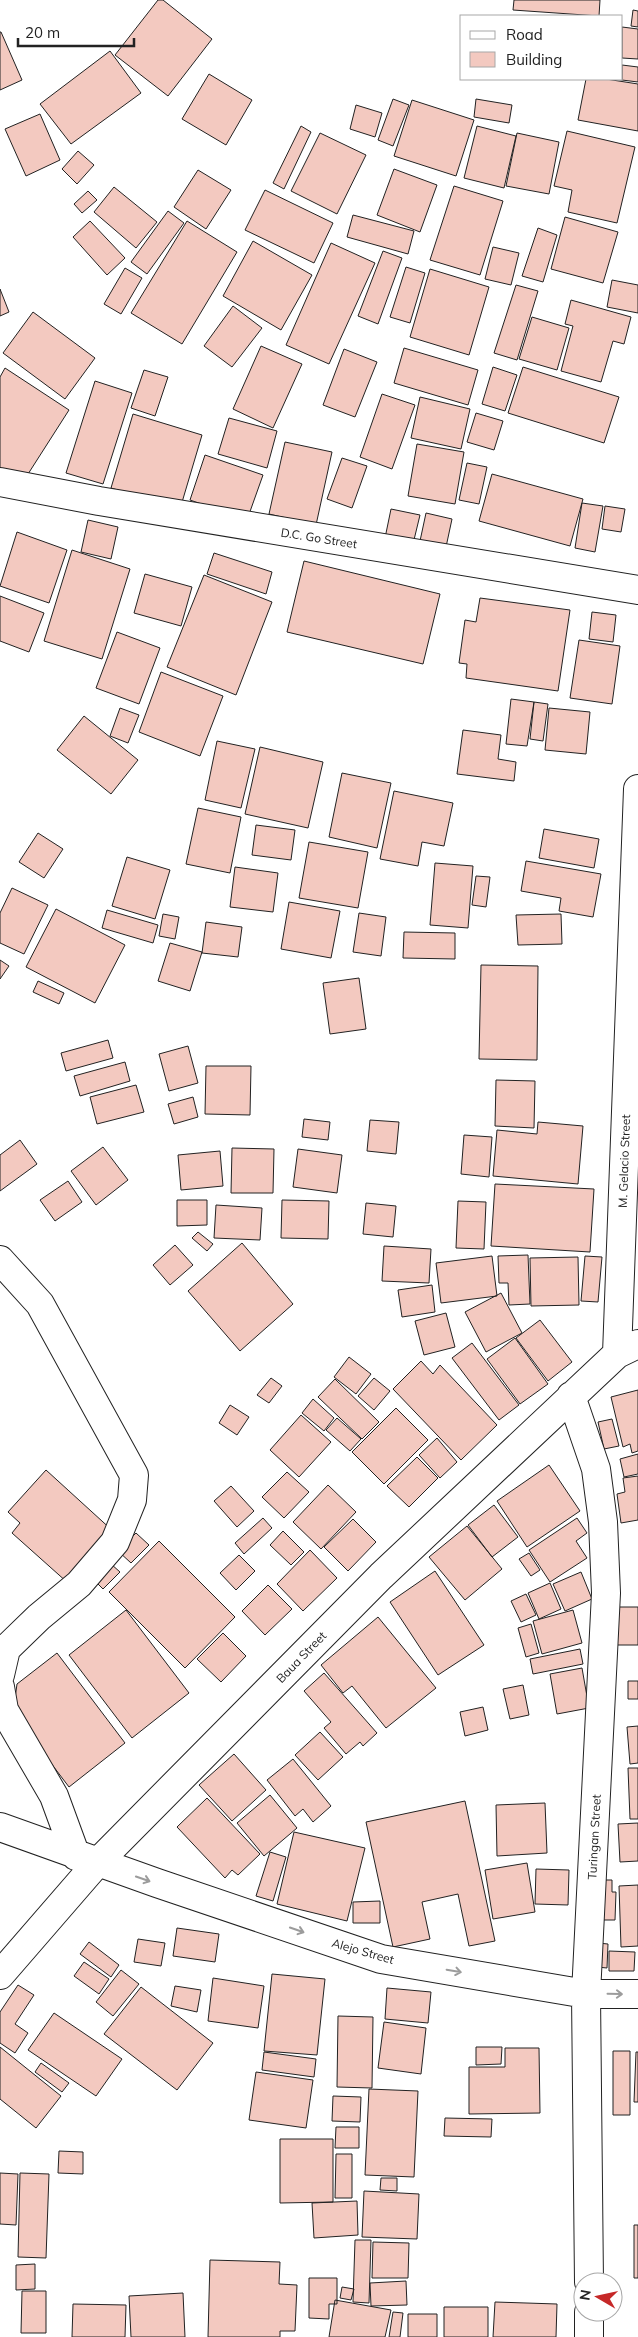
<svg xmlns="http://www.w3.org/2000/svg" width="638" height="2337" font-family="Mulish,sans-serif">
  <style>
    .building { fill: #f3c9c0; stroke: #222 }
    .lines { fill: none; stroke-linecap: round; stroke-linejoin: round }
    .minor-casing { stroke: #222; stroke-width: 30 }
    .minor { stroke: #fff; stroke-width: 28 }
    .oneway { stroke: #9c9c9c }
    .labels { text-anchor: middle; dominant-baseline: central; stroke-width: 4; stroke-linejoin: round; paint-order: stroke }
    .street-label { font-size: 12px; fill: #222; stroke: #fff }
  </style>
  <rect width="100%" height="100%" fill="#fff"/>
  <path class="building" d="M158 0H163L212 39 168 96 115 55Z
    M514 0H600L599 16 513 10Z
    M633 10 638 11V27L631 26Z
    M622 27 638 29V59L622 58Z
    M1 32 22 80 0 90V32Z
    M110 51 141 93 71 144 40 104Z
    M622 65 638 67V82L614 79H622Z
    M209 74 252 100 226 145 182 119Z
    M586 79H606L638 84V131L578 120Z
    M393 99 409 105 393 146 378 140Z
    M476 99 512 105 509 123 474 117Z
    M412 100 474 120 456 176 394 156Z
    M356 105 382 113 375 137 350 129Z
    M40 114 60 160 26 176 5 129Z
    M301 126 311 132 284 189 273 183Z
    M477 126 516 136 504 188 464 178Z
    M567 131 635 147 617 223 568 212 572 190 554 186Z
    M320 133 366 155 337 214 291 191Z
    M517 133 559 142 549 194 506 186Z
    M78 151 94 165 77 184 62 169Z
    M394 169 437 185 420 232 377 215Z
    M198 170 231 190 206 229 174 207Z
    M454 186 503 201 480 275 430 260Z
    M114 187 157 222 136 248 94 212Z
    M265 190 333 223 314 263 245 230Z
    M88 191 97 200 82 213 74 204Z
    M168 211 184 223 147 274 131 262Z
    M353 215 414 231 408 254 347 237Z
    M565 217 618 232 603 283 551 269Z
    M90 221 125 258 107 275 73 237Z
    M187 221 237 252 182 344 131 313Z
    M538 228 557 235 543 282 522 276Z
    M253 241 312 275 281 330 223 296Z
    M331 243 375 263 329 364 286 345Z
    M493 247 519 253 511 285 485 279Z
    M383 251 402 258 378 324 358 316Z
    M406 267 425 273 410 323 390 317Z
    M125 268 142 278 121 314 104 304Z
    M430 269 489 287 469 355 410 337Z
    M612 280 638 285V313L607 307Z
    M516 285 538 291 517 360 494 353Z
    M0 289 9 312 0 316Z
    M571 300 631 317 624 344 613 341 601 382 561 371 573 326 565 324Z
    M233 306 262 328 232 367 204 346Z
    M33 312 95 358 65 399 3 353Z
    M532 317 569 328 557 370 519 359Z
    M261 346 302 364 273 428 233 409Z
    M404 348 478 370 468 405 394 383Z
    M344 349 377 362 355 417 323 405Z
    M493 367 517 375 505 411 482 404Z
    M523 367 619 397 604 443 508 413Z
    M5 368 69 410 21 485 0 471V377Z
    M144 370 168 377 155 416 131 408Z
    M95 381 132 393 103 484 66 473Z
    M382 394 415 405 392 469 360 457Z
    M420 397 470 409 461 449 411 438Z
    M476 413 503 421 494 450 467 442Z
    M133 414 202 435 180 509 111 488Z
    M229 418 277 431 267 468 218 454Z
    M285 442 332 452 316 525 269 514Z
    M417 444 464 452 455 504 408 496Z
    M205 455 263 475 247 520 190 500Z
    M342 458 367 466 352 508 327 499Z
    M467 463 487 467 479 504 459 500Z
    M492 474 583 499 570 546 479 521Z
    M582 503 603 506 595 552 575 548Z
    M605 506 625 509 621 532 602 529Z
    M391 509 420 515 413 544 385 538Z
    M426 513 452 519 446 547 420 541Z
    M88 520 118 527 111 559 81 552Z
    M17 532 67 550 49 603 0 586Z
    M72 550 130 569 102 659 44 641Z
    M214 553 272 572 266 594 207 574Z
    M304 561 440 594 423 664 287 632Z
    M145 574 192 587 181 626 134 613Z
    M204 575 272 602 236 695 167 667Z
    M0 596 44 613 29 652 0 641Z
    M480 598 570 610 558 691 466 678 467 664 459 663 465 620 476 622Z
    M592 612 616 615 613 642 589 639Z
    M117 632 160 648 139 704 96 688Z
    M579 640 620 646 612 704 570 698Z
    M161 672 223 696 200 756 139 732Z
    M511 699 534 702 527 746 506 744Z
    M534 702 548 704 543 741 530 739Z
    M120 708 139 715 128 743 110 736Z
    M549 708 590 712 586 754 545 750Z
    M84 716 138 760 111 794 57 750Z
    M463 730 501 735 498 759 516 762 514 781 457 774Z
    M217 741 255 749 241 808 205 800Z
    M260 747 323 762 308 828 245 814Z
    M342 773 391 783 377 848 329 837Z
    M394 791 453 803 444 846 422 842 418 866 380 859Z
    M198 808 241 817 230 873 186 864Z
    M256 825 295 830 291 860 252 855Z
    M544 829 599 839 594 868 539 858Z
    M38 833 63 849 44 878 19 862Z
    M309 842 368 852 358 908 299 898Z
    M127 857 170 870 155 919 112 906Z
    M526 861 601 874 593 917 559 911 561 898 521 891Z
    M435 863 473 866 468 928 430 925Z
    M235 867 278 873 273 912 230 907Z
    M476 876 490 877 486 907 472 905Z
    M12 888 48 905 24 954 0 943V913Z
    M289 902 340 911 331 958 281 949Z
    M56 909 125 945 95 1003 26 967Z
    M107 910 158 925 153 943 102 928Z
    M359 913 386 917 381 956 353 952Z
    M163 914 179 917 175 939 159 936Z
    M561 914 562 944 518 945 516 915Z
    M206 922 242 927 238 957 202 953Z
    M404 932 455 933V959L403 958Z
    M170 943 202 952 190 991 158 981Z
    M0 960 9 966 0 979Z
    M481 965 538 966 537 1060 479 1059Z
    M359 978 366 1029 330 1034 323 983Z
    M38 981 64 993 59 1004 33 992Z
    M108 1040 113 1058 66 1071 61 1053Z
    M188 1046 198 1083 169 1091 159 1054Z
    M125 1062 130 1081 80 1096 74 1076Z
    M206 1066H251L250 1115 205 1114Z
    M496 1080 535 1081 534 1128 495 1126Z
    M136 1085 144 1112 97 1124 90 1097Z
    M193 1097 198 1117 174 1124 168 1104Z
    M304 1119 330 1122 328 1140 302 1137Z
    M370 1120 399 1122 396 1154 367 1151Z
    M538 1122 583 1126 578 1184 493 1176 497 1130 537 1134Z
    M464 1135 492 1137 489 1177 461 1174Z
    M20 1140 37 1164 0 1191V1155Z
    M103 1147 128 1180 96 1205 71 1171Z
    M232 1148 274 1149 273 1193H231Z
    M298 1149 342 1155 337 1193 293 1187Z
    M220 1151 223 1186 181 1190 178 1155Z
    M68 1181 82 1202 55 1221 40 1200Z
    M495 1184 594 1189 590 1252 491 1246Z
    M177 1200H207V1225L177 1226Z
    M282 1200 329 1201 328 1239 281 1238Z
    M458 1201 486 1202 484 1249 456 1248Z
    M366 1203 396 1206 393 1237 363 1234Z
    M216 1205 262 1208 260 1240 214 1238Z
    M198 1232 213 1244 207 1251 192 1238Z
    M242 1243 293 1304 240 1351 188 1291Z
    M175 1245 193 1265 170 1285 153 1265Z
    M384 1246 431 1249 429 1283 382 1281Z
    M528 1255 530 1304 509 1305 508 1283H499L498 1256Z
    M492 1256 497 1296 441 1303 436 1263Z
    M585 1256 602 1257 598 1302 581 1301Z
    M578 1257 579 1305 531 1306 530 1258Z
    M432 1285 435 1312 402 1317 398 1290Z
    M501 1293 522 1333 486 1352 465 1312Z
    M446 1313 455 1347 424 1355 415 1321Z
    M540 1320 572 1362 548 1381 516 1338Z
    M515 1338 548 1384 520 1404 487 1359Z
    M472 1343 519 1405 499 1420 452 1358Z
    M349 1357 371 1374 356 1394 334 1377Z
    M421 1361 433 1374 440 1365 497 1425 461 1460 393 1389Z
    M271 1378 282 1386 269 1403 257 1395Z
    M374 1378 390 1391 374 1410 358 1396Z
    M335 1379 379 1422 362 1439 318 1397Z
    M638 1390V1451L632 1453 630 1444 623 1447 611 1397Z
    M313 1399 334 1418 324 1431 302 1413Z
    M230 1405 249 1417 237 1435 219 1423Z
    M396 1408 428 1440 384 1484 352 1452Z
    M301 1415 331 1442 299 1477 270 1450Z
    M337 1418 361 1439 350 1451 326 1430Z
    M612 1419 619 1446 604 1449 598 1422Z
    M437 1438 457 1462 440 1478 419 1455Z
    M638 1454V1474L624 1477 620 1459Z
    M417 1457 438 1478 409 1507 387 1486Z
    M549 1465 580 1511 527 1547 497 1501Z
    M46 1470 114 1532 68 1583 12 1533 20 1523 8 1512Z
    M287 1472 309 1492 284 1518 262 1497Z
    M638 1476V1520L621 1523 617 1494 625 1492 623 1478Z
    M328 1485 356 1512 321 1549 293 1522Z
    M231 1486 254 1511 237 1527 214 1501Z
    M494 1505 518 1537 492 1557 468 1525Z
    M263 1518 272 1528 244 1554 235 1543Z
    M577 1518 587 1533 576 1541 587 1558 550 1582 529 1550Z
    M353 1519 376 1542 348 1571 324 1547Z
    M467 1526 502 1569 465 1600 429 1557Z
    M283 1531 304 1552 291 1565 270 1545Z
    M136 1533 149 1545 131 1563 118 1551Z
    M159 1541 235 1617 185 1668 109 1592Z
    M310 1550 337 1578 303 1611 277 1584Z
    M529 1553 540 1570 531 1576 519 1559Z
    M239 1555 255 1571 236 1590 220 1573Z
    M111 1564 120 1572 103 1589 95 1581Z
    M435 1571 484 1645 438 1675 390 1602Z
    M581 1572 592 1599 565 1611 553 1584Z
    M550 1583 561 1609 539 1619 528 1593Z
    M268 1585 292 1609 265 1635 242 1611Z
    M526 1594 536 1615 521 1622 511 1601Z
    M610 1607H638V1645H610Z
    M126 1610 189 1693 132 1738 69 1655Z
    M573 1610 582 1643 542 1654 533 1621Z
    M378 1617 436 1688 386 1728 352 1686 343 1693 321 1665Z
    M531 1624 539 1653 526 1657 518 1628Z
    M223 1633 246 1656 221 1682 197 1659Z
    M580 1649 583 1664 533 1674 530 1659Z
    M57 1653 125 1743 69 1787 13 1713 17 1684Z
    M582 1668 589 1708 557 1714 550 1674Z
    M324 1673 377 1733 363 1746 360 1742 346 1754 324 1728 331 1722 304 1691Z
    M628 1681H638V1699H628Z
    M523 1685 529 1715 510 1719 503 1689Z
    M483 1707 488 1730 465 1736 460 1712Z
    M638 1726V1763L630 1764 627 1727Z
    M320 1732 343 1757 318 1780 295 1755Z
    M234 1754 266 1790 232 1821 199 1785Z
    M293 1759 331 1806 313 1822 303 1809 295 1816 267 1780Z
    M628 1768H638V1819H630Z
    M270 1795 297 1828 264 1856 237 1823Z
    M207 1798 260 1854 238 1875 232 1870 225 1878 177 1827Z
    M465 1801 495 1941 469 1946 458 1894 422 1902 430 1939 393 1947 366 1822Z
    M545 1803 547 1853 497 1856 496 1805Z
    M638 1823V1861L620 1862 618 1824Z
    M294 1832 365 1848 347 1921 277 1904Z
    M270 1852 286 1857 273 1901 256 1896Z
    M527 1863 535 1912 493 1919 485 1870Z
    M536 1869 569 1870 568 1905 535 1904Z
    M599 1880H612V1892H616L615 1920H598Z
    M638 1885V1946L621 1947 619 1886Z
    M380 1901V1923H353V1902Z
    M177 1928 219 1934 215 1962 173 1956Z
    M138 1939 165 1943 161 1966 134 1962Z
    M89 1942 119 1965 111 1977 80 1954Z
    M598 1943 608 1944 607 1968 597 1967Z
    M609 1951 635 1952 634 1971H609Z
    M84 1962 109 1979 99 1994 74 1976Z
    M121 1970 139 1984 113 2016 96 2002Z
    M272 1974 325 1979 317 2055 264 2051Z
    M213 1978 264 1986 258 2028 208 2021Z
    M18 1985 34 1995 15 2024 28 2033 15 2053 0 2043V2012Z
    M175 1986 201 1990 197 2012 171 2006Z
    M141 1987 213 2043 177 2090 104 2034Z
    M387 1988 431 1992 428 2023 385 2019Z
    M54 2013 122 2059 96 2096 28 2050Z
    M338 2016 373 2017 372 2088 337 2087Z
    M384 2022 426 2028 421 2074 378 2068Z
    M0 2047 61 2096 36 2128 0 2099Z
    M476 2047H502L501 2064 476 2065Z
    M505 2048H539L540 2113 469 2114V2067H505Z
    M613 2051H630V2115H613Z
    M264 2052 316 2059 314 2077 262 2070Z
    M636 2052H638V2102H634Z
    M41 2063 69 2083 62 2092 35 2072Z
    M256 2072 313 2080 306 2128 249 2120Z
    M369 2089 418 2091 414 2177 365 2175Z
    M333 2096 361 2097 360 2122 332 2121Z
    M445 2118 492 2119 491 2137 444 2136Z
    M336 2127H359V2148H335Z
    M280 2139H333V2202L280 2203Z
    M59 2151 83 2152V2174L58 2173Z
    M336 2154H352V2198H335Z
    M0 2173 18 2174 16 2225 0 2224Z
    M20 2173 49 2174 46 2258 18 2257Z
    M381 2178H397V2191L380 2190Z
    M364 2191 419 2194 417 2239 362 2237Z
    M357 2201 358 2235 314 2238 312 2203Z
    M634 2225H638V2278H634Z
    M355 2240H371L369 2303 353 2302Z
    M373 2242 409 2243 408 2278H372Z
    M210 2260 280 2262 279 2284 297 2285 295 2331H280V2337H208Z
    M35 2264V2289L16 2290V2265Z
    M309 2278H337V2304H329V2319L309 2318Z
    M406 2281 407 2305 371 2306 370 2283Z
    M342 2287 354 2289 351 2300 340 2298Z
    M22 2291H46V2333H21Z
    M183 2293 185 2337H131L129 2296Z
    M335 2300 391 2310 385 2337H329Z
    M495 2302 557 2304 556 2337H493Z
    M73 2304 126 2305 125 2337H72Z
    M444 2307H488V2337H444Z
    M393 2312 403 2313 400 2337H389Z
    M408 2314H437V2337H408Z"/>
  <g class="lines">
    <g class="minor-casing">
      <path id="minor" d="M0 482 99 501 638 590
        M0 1260 40 1304 134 1475 132 1500 115 1542 79 1584 39 1617 6 1649 0 1675
        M617 1354 638 789
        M571 1396 596 1469 603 1522 606 1593 586 1994 589 2282
        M0 1687 4 1710 54 1796 76 1856
        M0 1827 157 1883 381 1959 586 1994H638
        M0 1975 97 1863 381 1576 617 1354 638 1344
        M589 2312V2337"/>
    </g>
    <use href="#minor" class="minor"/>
  </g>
  <defs><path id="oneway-shaft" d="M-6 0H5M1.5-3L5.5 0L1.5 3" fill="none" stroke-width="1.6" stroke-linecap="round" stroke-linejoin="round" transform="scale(1.25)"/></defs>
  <g class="oneway">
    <use href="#oneway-shaft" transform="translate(143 1879) rotate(19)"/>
    <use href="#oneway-shaft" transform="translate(297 1930) rotate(19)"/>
    <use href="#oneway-shaft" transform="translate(454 1971) rotate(10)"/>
    <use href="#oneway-shaft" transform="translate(615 1994) rotate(1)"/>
  </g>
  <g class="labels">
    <g class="street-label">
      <text transform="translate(319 538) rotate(9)">D.C. Go Street</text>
      <text transform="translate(624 1161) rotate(-88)">M. Gelacio Street</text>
      <text transform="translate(301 1657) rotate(-46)">Baua Street</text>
      <text transform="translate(594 1837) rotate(-87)">Turingan Street</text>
      <text transform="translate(363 1951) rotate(16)">Alejo Street</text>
    </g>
  </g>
  <rect x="460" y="15" width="162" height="65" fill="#ffffff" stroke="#a7a7a7"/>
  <rect x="470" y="31" width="25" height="8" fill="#ffffff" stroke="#a7a7a7"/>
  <text x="506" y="40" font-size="15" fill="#222222">Road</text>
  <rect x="470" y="52" width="25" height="15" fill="#f3c9c0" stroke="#a7a7a7"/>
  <text x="506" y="65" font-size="15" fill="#222222">Building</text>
  <g transform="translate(598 2297) rotate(279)"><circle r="24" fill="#ffffff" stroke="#a7a7a7"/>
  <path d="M0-4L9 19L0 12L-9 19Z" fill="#c62828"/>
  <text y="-8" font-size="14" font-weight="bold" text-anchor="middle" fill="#222222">N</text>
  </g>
  <path d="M18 38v8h116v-8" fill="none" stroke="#222222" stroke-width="2.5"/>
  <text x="25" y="38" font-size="15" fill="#222222" stroke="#ffffff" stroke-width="4" paint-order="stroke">20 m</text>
</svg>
